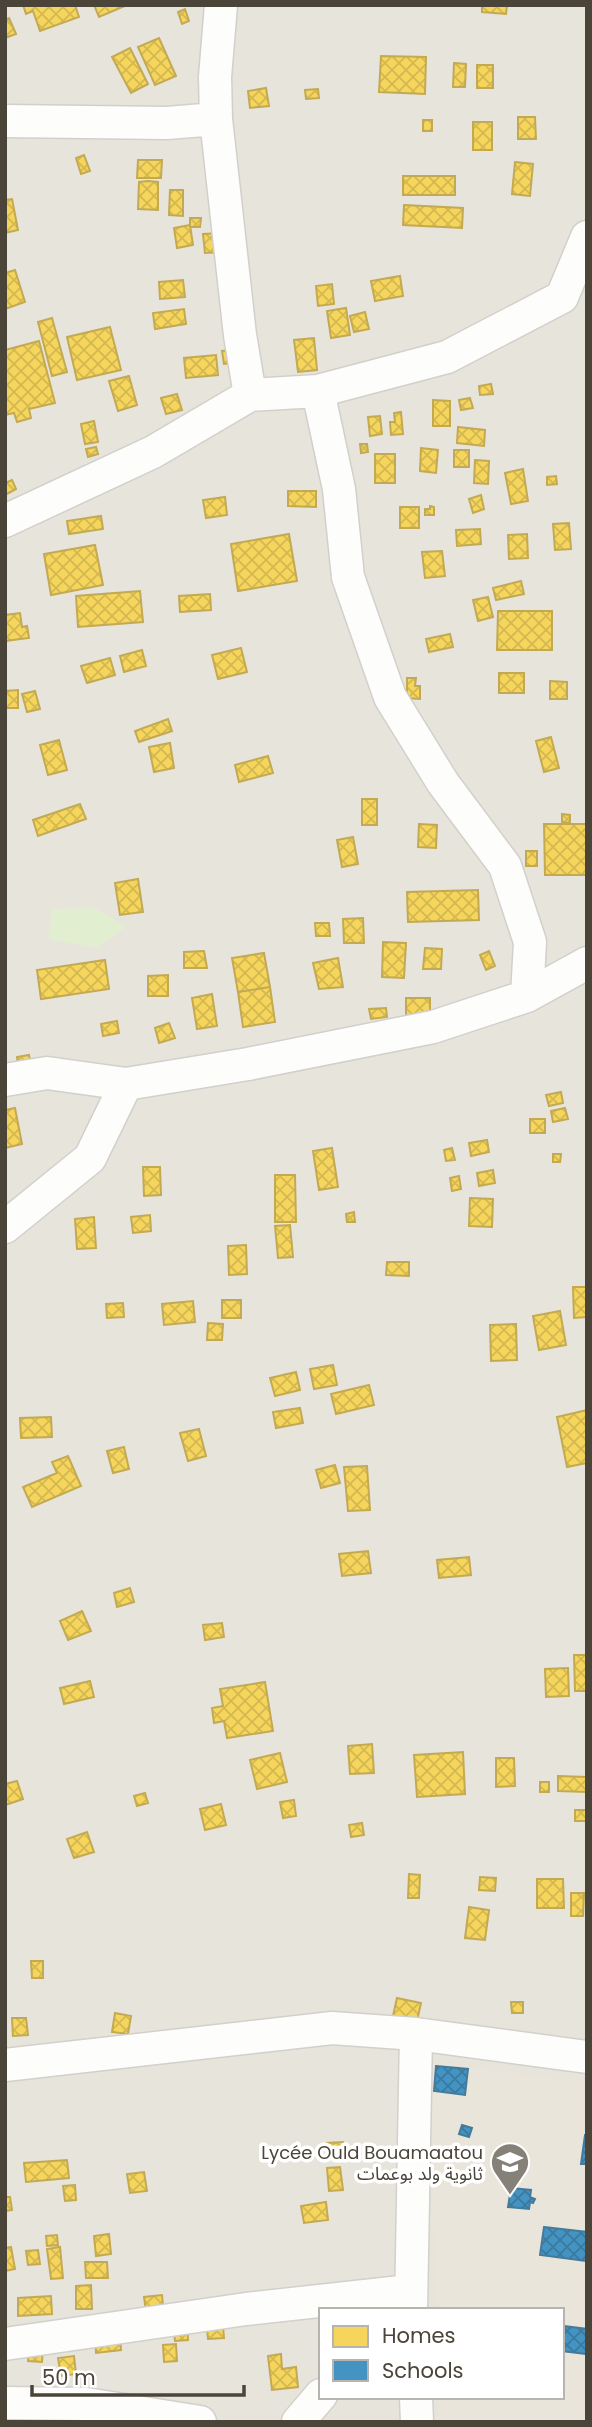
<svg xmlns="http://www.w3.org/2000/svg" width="592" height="2427" font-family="Poppins,'Noto Sans Arabic',sans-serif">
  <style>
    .residential { fill: #e7e4dc; fill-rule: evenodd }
    .education { fill: #eae5da }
    .grass { fill: #e1eecf }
    .homes { fill: url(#homes-cross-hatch); stroke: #c3aa52; stroke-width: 2 }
    .schools { fill: url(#schools-cross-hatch); stroke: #457b9a; stroke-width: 2 }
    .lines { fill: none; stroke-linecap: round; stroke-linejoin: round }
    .minor-casing { stroke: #d2d0cb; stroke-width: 35 }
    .minor { stroke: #fdfdfc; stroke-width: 32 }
    .labels { text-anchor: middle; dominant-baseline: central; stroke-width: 7; stroke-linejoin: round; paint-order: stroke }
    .poi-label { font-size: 18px; fill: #4b4439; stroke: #fff; text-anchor: end }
  </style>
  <defs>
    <pattern id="homes-cross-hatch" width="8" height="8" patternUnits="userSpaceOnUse" patternTransform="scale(1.75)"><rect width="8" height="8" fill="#f6d55c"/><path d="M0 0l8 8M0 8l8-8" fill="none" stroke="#d4b851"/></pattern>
    <pattern id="schools-cross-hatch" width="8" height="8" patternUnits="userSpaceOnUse" patternTransform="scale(1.75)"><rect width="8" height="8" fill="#4393c3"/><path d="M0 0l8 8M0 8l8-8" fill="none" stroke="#3a7a9f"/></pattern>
  </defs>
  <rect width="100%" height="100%" fill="#f4f2ee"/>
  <path class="residential" d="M5 5H587V2422H5ZM321 2310H562V2397H321Z"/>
  <path class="education" d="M429 2063 587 2082V2422H439L438 2397H562V2310H436Z"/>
  <path class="grass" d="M94 908 127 926 96 948 49 939 52 909Z"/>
  <path class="homes" d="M23 5H75L79 17 40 31 33 11 26 14Z
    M94 5H127L99 17Z
    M482 5H507L506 14 482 12Z
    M185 9 189 21 182 24 178 12Z
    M9 18 16 34 5 38V20Z
    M159 38 176 76 155 85 138 47Z
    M130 48 148 84 131 93 112 57Z
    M381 56 426 57 425 94 379 92Z
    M454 63 466 64 465 87H453Z
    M477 65H493V88H477Z
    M266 88 269 106 250 108 248 91Z
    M318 89 319 98 306 99 305 90Z
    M518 117H535L536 139H518Z
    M423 120H432V131H423Z
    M473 122H492V150H473Z
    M84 155 90 171 81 174 76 158Z
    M138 160H162L161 178H137Z
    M515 162 533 164 530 196 512 194Z
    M403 176H455V195H403Z
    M148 181 158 182V210L138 209 139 182Z
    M170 190H183V216L169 215Z
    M12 199 18 230 5 233V200Z
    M404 205 463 208 462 228 403 225Z
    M190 218H201L200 227H190Z
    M190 225 193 245 177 248 174 228Z
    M220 233 222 252 205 253 203 234Z
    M15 270 25 302 5 309V273Z
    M400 276 403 296 375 301 371 281Z
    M183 280 185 297 160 299 159 282Z
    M332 284 334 304 318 306 316 286Z
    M346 308 350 335 331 338 327 311Z
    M184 309 186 324 155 329 153 313Z
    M365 312 369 329 354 332 350 316Z
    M52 318 67 372 52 376 38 322Z
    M110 327 121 370 77 380 67 337Z
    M314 338 317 370 298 372 294 340Z
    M39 341 55 403 29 409 31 418 17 422 14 413 5 415V350Z
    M232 350 233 363 224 364 222 351Z
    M216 355 218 375 186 378 184 358Z
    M129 376 137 405 118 411 109 381Z
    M491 384 493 394 480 395 479 386Z
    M177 394 182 410 166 414 161 398Z
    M470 398 473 408 461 410 459 400Z
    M433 400 450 401V426H433Z
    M401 412 403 434 391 435 390 422H395L394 413Z
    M380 416 382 434 370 436 368 417Z
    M94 421 98 442 85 444 81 424Z
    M458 427 485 430 484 446 457 443Z
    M360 444H367L368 452 361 453Z
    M96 447 98 454 88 457 86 449Z
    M421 448 438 450 436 473 420 471Z
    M454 450H469V467H454Z
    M375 454H395V483H375Z
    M475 460 489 461 488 484 474 483Z
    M523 469 528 501 511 504 505 473Z
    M556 476 557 484 547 485V477Z
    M12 480 16 489 5 495V483Z
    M288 491H316V507L288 506Z
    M481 495 484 509 473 513 469 499Z
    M225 497 227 515 206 518 203 500Z
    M430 506 434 507V515H425V509H430Z
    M400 507H419V528H400Z
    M101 516 103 529 69 534 67 521Z
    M569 523 571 549 555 550 553 524Z
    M480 529 481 544 457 546 456 530Z
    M289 534 297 581 238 591 231 544Z
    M527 534 528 558 509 559 508 535Z
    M95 545 103 585 51 595 44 554Z
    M442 551 445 576 425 578 422 552Z
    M521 581 524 594 496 600 493 588Z
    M140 591 143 622 78 627 76 596Z
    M210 594 211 610 180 612 179 596Z
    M488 597 493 617 478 621 473 600Z
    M498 611H552V650H497Z
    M20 613 22 627 27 626 29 638 5 641V615Z
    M450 634 453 647 429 652 426 639Z
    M241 648 247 672 218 679 212 655Z
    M142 650 146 666 124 672 120 656Z
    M110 658 115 675 87 683 81 666Z
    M499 673H524V693H499Z
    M407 678H416L415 686H420V699L407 698Z
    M550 681 567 682V699H550Z
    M18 690V708H5V691Z
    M35 691 40 709 27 712 22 694Z
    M168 719 172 731 139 742 135 731Z
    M551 737 559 768 544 772 536 741Z
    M59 740 67 770 48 775 40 745Z
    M170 743 174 768 154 772 149 747Z
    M268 756 273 773 239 782 235 765Z
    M362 799H377V825H362Z
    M80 804 86 819 38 836 33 820Z
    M562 814 570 815V823L562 822Z
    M419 824 437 825 436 848 418 847Z
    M544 824H587V875H545Z
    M353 837 358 864 342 867 337 840Z
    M526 851H537V866H526Z
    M138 879 143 912 120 915 115 883Z
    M478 890 479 920 408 922 407 892Z
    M363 918 364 943H344L343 919Z
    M315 923H329L330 936H316Z
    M383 942 406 943 404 978 382 977Z
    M425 948 442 949 441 969H423Z
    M204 951 207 968H184V952Z
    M489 951 495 966 486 970 480 955Z
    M264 953 270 987 238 992 232 958Z
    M338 958 343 987 319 989 313 963Z
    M105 960 109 989 41 999 37 970Z
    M168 975V996H148V976Z
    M270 987 275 1022 243 1027 238 992Z
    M212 994 217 1026 197 1029 192 998Z
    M406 998H430V1017H406Z
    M386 1008 387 1017 371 1019 369 1009Z
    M117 1021 119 1033 103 1036 101 1024Z
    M169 1023 175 1038 159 1043 155 1028Z
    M29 1055 32 1070 19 1072 17 1057Z
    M561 1092 563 1103 549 1106 546 1095Z
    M15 1108 22 1144 5 1148V1110Z
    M565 1108 568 1119 553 1122 551 1111Z
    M530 1119H545V1133H530Z
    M487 1140 489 1152 471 1156 469 1143Z
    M332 1148 338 1187 319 1190 313 1151Z
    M452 1148 455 1160 446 1161 444 1150Z
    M553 1154H561L560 1162H553Z
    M143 1167H160L161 1195 144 1196Z
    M493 1170 495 1183 479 1186 477 1173Z
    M275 1175H295L296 1222H275Z
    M459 1176 461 1189 452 1191 450 1178Z
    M470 1198 493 1199 492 1227 469 1226Z
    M354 1212 355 1222H347L346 1214Z
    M150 1215 151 1231 133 1233 131 1217Z
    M94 1217 96 1248 77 1249 75 1219Z
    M290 1225 293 1257 278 1258 275 1226Z
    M246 1245 247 1274 229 1275 228 1246Z
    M387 1262H409V1276L386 1275Z
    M573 1287H587V1317L574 1318Z
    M222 1300H241V1318H222Z
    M193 1301 195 1322 164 1325 162 1304Z
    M123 1303 124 1317 107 1318 106 1304Z
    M560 1311 566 1345 539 1350 533 1316Z
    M208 1323 223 1324 222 1340H207Z
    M516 1324 517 1360 491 1361 490 1325Z
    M333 1365 337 1385 314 1389 310 1369Z
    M296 1372 300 1390 275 1396 270 1378Z
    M369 1385 374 1405 336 1414 331 1394Z
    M300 1408 303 1423 276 1428 273 1412Z
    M587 1410V1463L567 1467 557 1417Z
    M51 1417 52 1437 21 1438 20 1418Z
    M199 1429 206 1456 188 1461 180 1433Z
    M124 1447 129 1469 113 1473 107 1451Z
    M68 1456 81 1486 32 1507 23 1487 57 1473 52 1462Z
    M335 1465 340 1483 321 1488 316 1470Z
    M367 1466 370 1510 348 1511 344 1467Z
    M368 1551 371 1573 342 1576 339 1554Z
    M469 1557 471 1575 439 1578 437 1560Z
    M130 1588 134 1602 117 1607 114 1593Z
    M82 1611 91 1631 68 1640 60 1621Z
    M222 1623 224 1637 205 1640 203 1625Z
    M574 1655H587V1691H575Z
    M568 1668 569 1696 546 1697 545 1669Z
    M90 1681 94 1697 64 1704 60 1688Z
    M265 1682 273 1731 227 1738 224 1721 214 1723 212 1708 223 1706 220 1689Z
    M372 1744 374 1773 350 1774 348 1746Z
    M463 1752 465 1794 417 1797 414 1755Z
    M280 1753 287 1782 257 1789 250 1760Z
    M496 1758H514L515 1786 496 1787Z
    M558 1776 587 1777V1792L558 1791Z
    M17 1781 23 1799 5 1805V1784Z
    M540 1782H549V1792H540Z
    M145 1793 148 1803 137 1806 134 1796Z
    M294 1800 296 1816 283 1818 280 1802Z
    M221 1804 226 1825 205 1830 200 1809Z
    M575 1810H587V1821H575Z
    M362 1823 364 1835 351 1837 349 1825Z
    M87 1832 94 1852 74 1858 67 1839Z
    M409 1874 420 1875 419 1898H408Z
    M480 1877 496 1878 495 1891 479 1890Z
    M537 1879H563L564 1908H537Z
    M571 1893H584L583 1916H571Z
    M469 1907 489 1910 485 1940 465 1938Z
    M31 1961H43V1978H32Z
    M397 1998 421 2003 417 2021 393 2016Z
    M511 2002H523V2013H512Z
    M115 2013 131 2016 128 2034 112 2032Z
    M12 2018H26L28 2035 13 2036Z
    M343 2142 344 2156 329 2158 327 2143Z
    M67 2160 69 2178 26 2182 24 2163Z
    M340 2167 343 2190 329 2191 327 2168Z
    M144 2172 147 2191 130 2193 127 2174Z
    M75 2185 76 2200 65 2201 63 2186Z
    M5 2197H10L12 2210 5 2211Z
    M326 2202 328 2220 304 2223 301 2206Z
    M109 2234 111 2254 96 2256 94 2236Z
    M57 2235 58 2245 47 2246 46 2236Z
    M11 2247 15 2269 5 2271V2248Z
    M60 2247 63 2278 51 2279 47 2249Z
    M38 2250 40 2264 28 2265 26 2251Z
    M85 2262H107L108 2278H86Z
    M91 2285 92 2309H76V2286Z
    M162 2295 164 2317 147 2318 144 2297Z
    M51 2296 52 2314 18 2316V2298Z
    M222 2314 224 2338 208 2339 206 2316Z
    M187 2320 188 2340 175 2341 173 2321Z
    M120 2333 121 2350 96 2353 95 2336Z
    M176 2344 177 2361 164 2362 163 2345Z
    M30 2346 43 2347 42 2362 28 2361Z
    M281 2354 282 2369 296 2367 298 2387 272 2390 268 2356Z
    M74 2356 76 2374 61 2376 58 2358Z"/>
  <path class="schools" d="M436 2066 468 2069 465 2095 434 2091Z
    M462 2125 472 2128 469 2137 459 2134Z
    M585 2135H587V2164H581Z
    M511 2188 531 2190 530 2197 535 2199 533 2203 530 2202 529 2209 508 2207Z
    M544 2227 587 2232V2261L540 2255Z
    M564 2326 587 2329V2354L562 2351Z"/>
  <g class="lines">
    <g class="minor-casing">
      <path id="minor" d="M221 5 215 77 216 119 240 335 250 395
        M5 121 167 123 216 119
        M318 391 339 489 348 577 390 697 443 783 505 866 530 942 527 996
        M5 521 153 452 250 395 318 391 447 357 562 297 587 237
        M5 1080 47 1073 126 1084 248 1064 433 1027 527 996 587 963
        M5 1227 90 1158 126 1084
        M5 2065 332 2028 416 2034 587 2057
        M411 2310 416 2034
        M5 2344 246 2309 410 2291
        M416 2397 417 2422
        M5 2403 86 2404 200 2422
        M298 2422 321 2395"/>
    </g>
    <use href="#minor" class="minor"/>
  </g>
  <defs>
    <g id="school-pin" transform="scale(2.0125)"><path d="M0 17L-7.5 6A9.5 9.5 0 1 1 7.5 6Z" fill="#868178" stroke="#fff"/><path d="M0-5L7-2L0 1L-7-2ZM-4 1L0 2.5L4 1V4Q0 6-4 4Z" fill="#fff"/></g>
  </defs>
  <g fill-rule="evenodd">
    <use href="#school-pin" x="510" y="2162"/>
  </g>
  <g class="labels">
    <g class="poi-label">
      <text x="483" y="2152">Lycée Ould Bouamaatou<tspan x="483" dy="21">ثانوية ولد بوعمات</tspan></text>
    </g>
  </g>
  <rect width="592" height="2427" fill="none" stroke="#4b4439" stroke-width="14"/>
  <rect x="319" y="2308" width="245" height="91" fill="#ffffff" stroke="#b7b4b0" stroke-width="2"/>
  <rect x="333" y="2326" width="35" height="21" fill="#f6d55c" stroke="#b7b4b0" stroke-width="2"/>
  <text x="382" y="2343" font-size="21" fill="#4b4439">Homes</text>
  <rect x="333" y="2360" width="35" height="21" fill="#4393c3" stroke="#b7b4b0" stroke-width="2"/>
  <text x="382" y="2378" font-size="21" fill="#4b4439">Schools</text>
  <path d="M32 2385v10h212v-10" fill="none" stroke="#4b4439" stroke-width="3.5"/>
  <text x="42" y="2385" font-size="21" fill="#4b4439" stroke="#ffffff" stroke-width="5" paint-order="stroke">50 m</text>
</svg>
